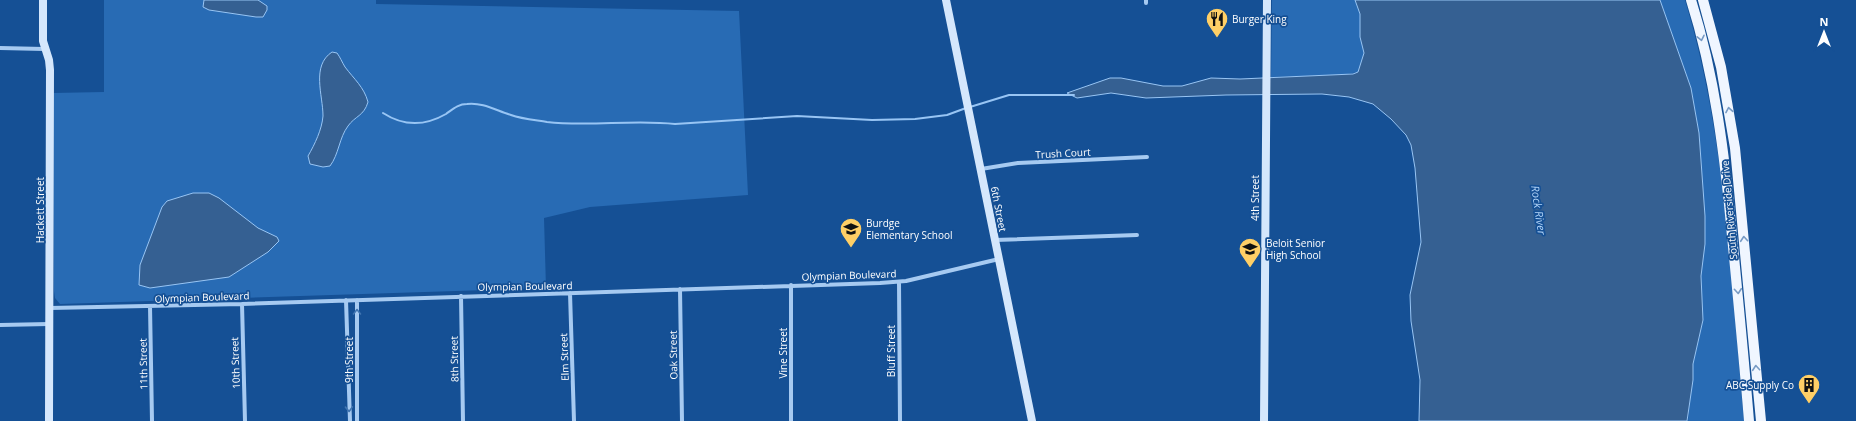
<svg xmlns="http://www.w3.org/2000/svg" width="1856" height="421" font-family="'Open Sans',sans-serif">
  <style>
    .green { fill: #286bb4 }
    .water { fill: #356092; stroke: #98c5f4 }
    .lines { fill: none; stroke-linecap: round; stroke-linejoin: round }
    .stream { stroke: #98c5f4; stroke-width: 2 }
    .street { stroke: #a6caf1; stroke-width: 4 }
    .secondary { stroke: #d5e7fc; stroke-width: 8 }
    .primary { stroke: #f0f6ff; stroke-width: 10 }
    .oneway { stroke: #789bc5 }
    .oneway2 { stroke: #4075b1 }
    .labels { text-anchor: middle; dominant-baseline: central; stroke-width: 3.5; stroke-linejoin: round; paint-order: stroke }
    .poi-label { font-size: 10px; fill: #fff; stroke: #155095; text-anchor: start }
    .street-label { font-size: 10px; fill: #fff; stroke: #155095 }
    .water-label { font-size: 11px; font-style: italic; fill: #b2d4f8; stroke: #155095 }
  </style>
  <rect width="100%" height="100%" fill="#155095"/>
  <path class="green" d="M104 0H376V4L739 11 748 195 590 207 544 218 546 288 60 304 55 298 54 291 53 93 104 92Z
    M1272 0H1355L1360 14V37L1364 53 1363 60 1358 72 1342 75 1271 77Z
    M1660 0H1685C1726 136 1731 280 1744 421H1688L1693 364 1703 320 1701 276 1705 244V216L1699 133 1691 88Z"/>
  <path class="water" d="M204 0H258L267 6V10L263 17H256L209 10 203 7Z
    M1355 0H1660L1691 88 1699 133 1705 216V244L1701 276 1703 320 1693 364V380L1687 421H1419L1420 380 1411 321 1410 295 1421 242 1415 168 1411 145 1406 135 1391 119 1373 104 1349 97 1322 94 1226 95 1146 98 1111 93 1077 98 1067 93 1110 78H1121L1163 86H1182L1211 78 1240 79 1353 74 1358 72 1364 53 1360 37V14Z
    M332 52 337 53C340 57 342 62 345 67 354 79 364 87 368 102 364 116 355 116 348 126 339 138 339 154 330 166L323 167 310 164 308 156C315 144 322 129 323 116 323 95 311 66 332 52Z
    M193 193H209L219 198 258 228 277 237 279 241 268 252 229 277 150 288 139 285 140 265 162 207 167 201Z"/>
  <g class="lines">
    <path class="stream" d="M970 107 1009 95H1074
      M383 113C403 126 425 126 446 114 453 109 458 104 467 104 483 102 497 111 511 115 522 119 535 120 547 122 590 127 633 119 675 124L797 116 872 120 915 119 947 115 966 108"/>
    <path class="street" d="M1146 3V0
      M0 48 44 49
      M981 169 1018 163 1147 157
      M995 240 1137 235
      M899 282 900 421
      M791 285V421
      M680 289 682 421
      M570 293 574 421
      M461 296 463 421
      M346 300 350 421
      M242 304 245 421
      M150 306 152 421
      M50 308 242 304 880 283 906 281 999 259
      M0 325 49 324
      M357 421V300"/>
    <path class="secondary" d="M43 0V41L49 60 50 70 49 421
      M946 0 1032 421
      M1264 421 1267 0"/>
    <path class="primary" d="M1691 0C1715 76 1725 157 1732 236 1738 298 1744 359 1749 421
      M1703 0 1721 67 1735 148 1761 421"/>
  </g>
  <defs><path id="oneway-chevron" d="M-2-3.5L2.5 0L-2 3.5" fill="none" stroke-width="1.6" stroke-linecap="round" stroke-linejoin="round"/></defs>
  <g class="oneway">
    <use href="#oneway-chevron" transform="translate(1701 38) rotate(78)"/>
    <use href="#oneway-chevron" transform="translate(1729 110) rotate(-100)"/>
    <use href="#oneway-chevron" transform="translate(1744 239) rotate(-95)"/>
    <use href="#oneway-chevron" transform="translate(1738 291) rotate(85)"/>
    <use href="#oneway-chevron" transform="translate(1756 368) rotate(-95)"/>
  </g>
  <g class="oneway2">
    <use href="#oneway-chevron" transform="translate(357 312) rotate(-90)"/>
    <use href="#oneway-chevron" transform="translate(349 409) rotate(88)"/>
  </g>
  <defs>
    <g id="restaurant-pin" transform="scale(1.15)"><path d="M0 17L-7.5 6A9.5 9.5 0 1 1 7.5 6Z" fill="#ffcf66" stroke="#155095"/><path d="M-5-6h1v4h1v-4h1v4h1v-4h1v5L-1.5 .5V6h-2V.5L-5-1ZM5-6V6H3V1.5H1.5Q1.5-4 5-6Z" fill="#111"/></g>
    <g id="school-pin" transform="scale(1.15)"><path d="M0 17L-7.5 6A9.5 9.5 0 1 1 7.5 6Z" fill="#ffcf66" stroke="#155095"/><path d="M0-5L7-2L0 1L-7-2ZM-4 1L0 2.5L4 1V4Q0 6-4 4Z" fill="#111"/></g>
    <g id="building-pin" transform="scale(1.15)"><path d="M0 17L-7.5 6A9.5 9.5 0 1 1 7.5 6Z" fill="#ffcf66" stroke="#155095"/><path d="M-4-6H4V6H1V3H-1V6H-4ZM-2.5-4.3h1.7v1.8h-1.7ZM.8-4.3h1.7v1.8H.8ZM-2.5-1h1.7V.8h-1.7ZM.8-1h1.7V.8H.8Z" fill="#111"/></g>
  </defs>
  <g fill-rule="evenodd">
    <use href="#restaurant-pin" x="1217" y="19"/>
    <use href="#school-pin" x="851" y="229"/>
    <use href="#school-pin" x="1250" y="249"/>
    <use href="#building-pin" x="1809" y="385"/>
  </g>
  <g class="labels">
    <g class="poi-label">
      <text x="1232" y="19">Burger King</text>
      <text x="866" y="223">Burdge<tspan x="866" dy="12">Elementary School</tspan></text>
      <text x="1266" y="243">Beloit Senior<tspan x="1266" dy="12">High School</tspan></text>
      <text x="1794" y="385" text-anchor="end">ABC Supply Co</text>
    </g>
    <g class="street-label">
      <text transform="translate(1063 153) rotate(-3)">Trush Court</text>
      <text transform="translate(1255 198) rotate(-90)">4th Street</text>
      <text transform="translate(999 209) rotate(79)">6th Street</text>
      <text transform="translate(40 210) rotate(-90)">Hackett Street</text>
      <text transform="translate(1729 210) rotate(-95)">South Riverside Drive</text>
      <text transform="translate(849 275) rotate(-2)">Olympian Boulevard</text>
      <text transform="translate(525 286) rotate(-1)">Olympian Boulevard</text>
      <text transform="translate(202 297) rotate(-2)">Olympian Boulevard</text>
      <text transform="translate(891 351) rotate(-90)">Bluff Street</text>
      <text transform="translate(783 353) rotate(-90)">Vine Street</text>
      <text transform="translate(673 355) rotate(-91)">Oak Street</text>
      <text transform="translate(564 357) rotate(-92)">Elm Street</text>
      <text transform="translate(454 359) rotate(-91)">8th Street</text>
      <text transform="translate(349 360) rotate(-90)">9th Street</text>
      <text transform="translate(235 363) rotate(-92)">10th Street</text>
      <text transform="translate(143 364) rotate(-91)">11th Street</text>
    </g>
    <g class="water-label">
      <text transform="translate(1539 210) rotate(82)">Rock River</text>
    </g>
  </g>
  <g transform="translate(1824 32)" stroke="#155095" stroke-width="3" paint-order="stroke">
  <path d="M0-3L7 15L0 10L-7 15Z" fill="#ffffff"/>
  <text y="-6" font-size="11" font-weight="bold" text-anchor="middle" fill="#ffffff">N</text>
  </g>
</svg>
